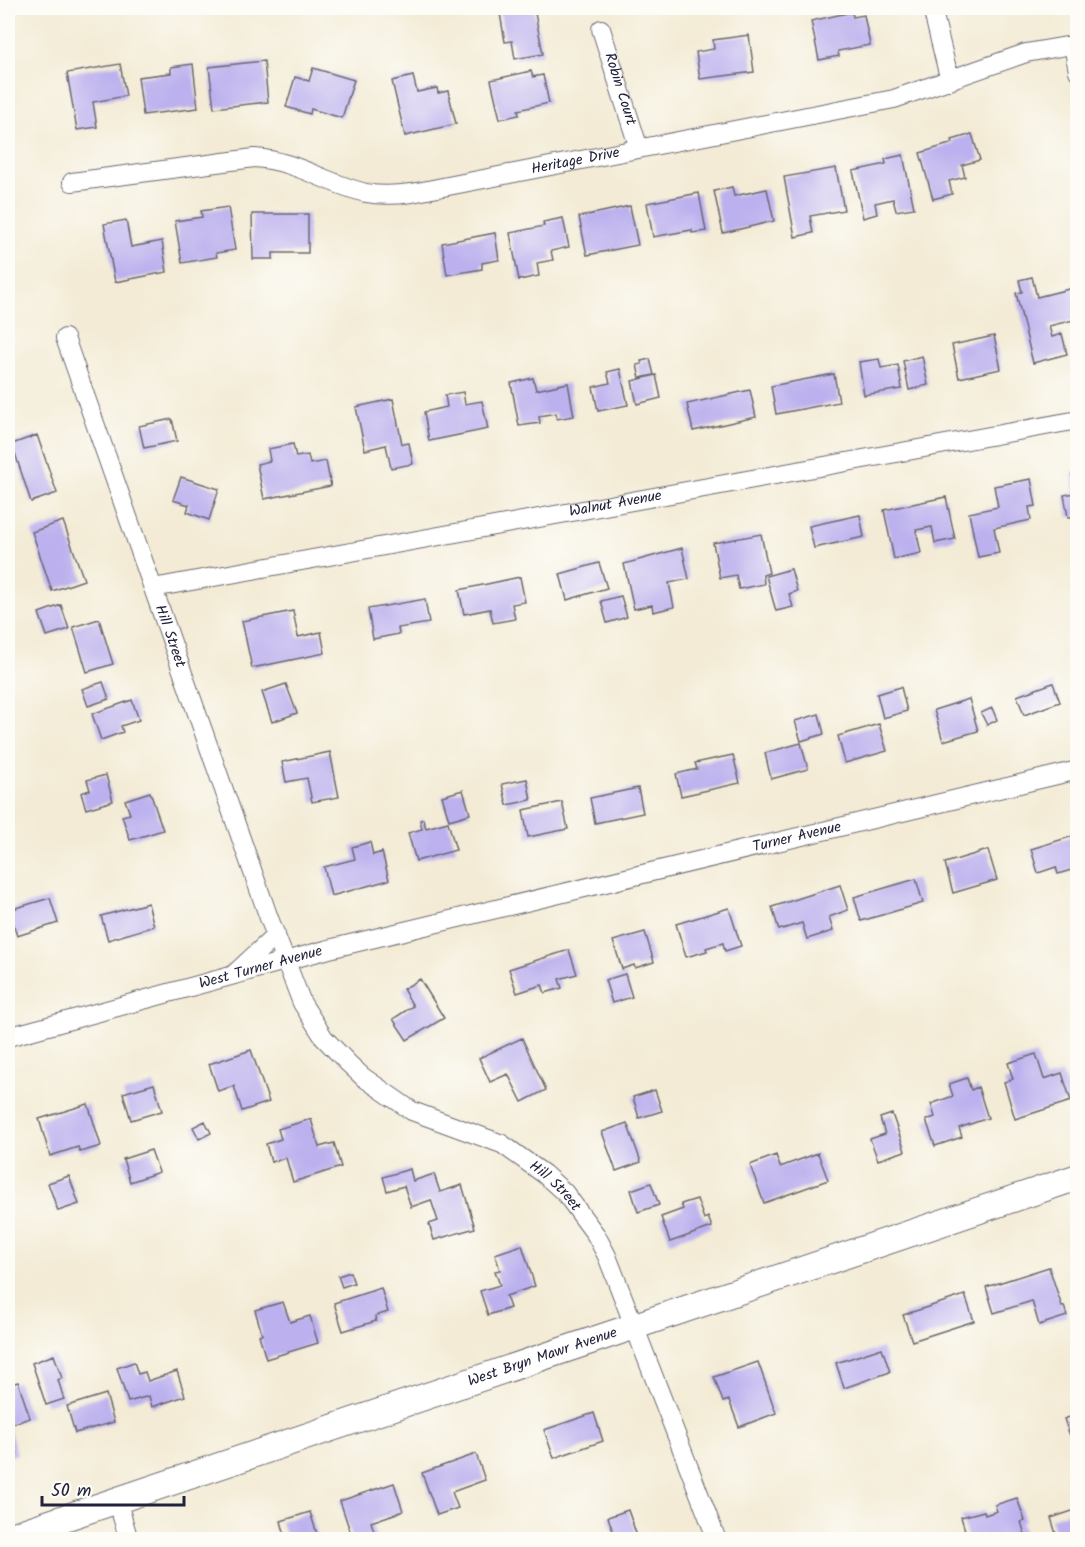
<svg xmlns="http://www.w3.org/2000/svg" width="1085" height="1547" font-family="Kalam,sans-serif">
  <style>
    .building { fill: #bcb1ee }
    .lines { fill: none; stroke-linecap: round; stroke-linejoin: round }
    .street-casing { stroke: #6b6871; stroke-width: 20 }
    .secondary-casing { stroke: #6b6871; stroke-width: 28 }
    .street { stroke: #fff; stroke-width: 18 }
    .secondary { stroke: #fff; stroke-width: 26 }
    .labels { text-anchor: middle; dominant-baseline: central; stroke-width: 6; stroke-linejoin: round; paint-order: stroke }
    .street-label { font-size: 15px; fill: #22223b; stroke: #fdfcf7 }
  </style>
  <rect width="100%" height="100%" fill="#fdfcf7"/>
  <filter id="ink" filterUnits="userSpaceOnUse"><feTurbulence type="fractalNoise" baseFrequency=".0167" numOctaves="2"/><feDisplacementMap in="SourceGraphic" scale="12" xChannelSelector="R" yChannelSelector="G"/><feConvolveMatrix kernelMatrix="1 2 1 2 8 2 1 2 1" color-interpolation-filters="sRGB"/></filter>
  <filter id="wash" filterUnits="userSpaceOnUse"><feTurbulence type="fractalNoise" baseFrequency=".008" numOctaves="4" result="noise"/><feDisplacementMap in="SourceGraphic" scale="24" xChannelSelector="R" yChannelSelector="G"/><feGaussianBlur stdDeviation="1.35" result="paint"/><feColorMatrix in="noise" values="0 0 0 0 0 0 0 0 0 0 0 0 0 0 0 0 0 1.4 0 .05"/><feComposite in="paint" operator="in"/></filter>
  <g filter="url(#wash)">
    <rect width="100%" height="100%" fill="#f3ebd5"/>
    <g id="blocks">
      <path class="building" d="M499 8H534L543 54 515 59 512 41 505 42Z
        M852 12 853 17 864 15 870 45 838 51 839 56 819 60 811 21Z
        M749 35 754 72 700 79 696 52 714 49 713 40Z
        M264 61 268 102 214 108 209 67Z
        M120 64 126 96 93 102 97 127 77 130 67 73Z
        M193 64 198 108 143 115 138 77 171 73V67Z
        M313 68 354 80 342 118 311 109 310 114 286 107 295 77 309 81Z
        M531 71 533 77 543 75 549 103 518 110 519 115 500 119 491 80Z
        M413 76 417 92 437 88 438 93 448 91 456 124 405 136 392 81Z
        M972 134 980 160 962 165 965 177 949 181 952 194 933 199 920 153 953 143 952 140Z
        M903 155 914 208 896 211 893 199 875 203 877 214 863 218 853 171 886 164 885 159Z
        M836 168 844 210 810 216 813 233 795 237 784 177Z
        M732 187 734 196 767 189 774 221 723 233 714 191Z
        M699 193 706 231 692 233V230L653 237 647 203Z
        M630 206 638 245 587 255 579 217Z
        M228 207 235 250 216 253 217 257 182 263 175 221 202 217 201 211Z
        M252 214H308V253H273V259H253Z
        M563 218 569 247 551 251 553 260 537 263 539 276 519 280 510 233 544 226 543 222Z
        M126 220 131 247 162 241 167 272 115 282 104 224Z
        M495 233 499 260 482 263V269L447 275 442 243Z
        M1032 277 1037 297 1073 288 1078 307V319L1049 326 1052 337 1062 334 1067 354 1033 363 1016 293 1022 292 1019 280Z
        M994 336 1001 369 959 378 952 345Z
        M922 356 928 385 909 390 903 361Z
        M650 359 654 375 640 378 637 365 642 364 641 361Z
        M879 359 881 368 898 365 902 389 864 395 859 362Z
        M620 369 628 405 598 411 593 387 610 383 607 372Z
        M834 374 839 402 776 414 771 386Z
        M656 375 661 398 637 404 632 381Z
        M533 378 536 390 568 383 574 416 557 419 556 413 539 416 540 423 519 426 511 383Z
        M750 390 756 417 693 431 687 404Z
        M463 392 465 404 482 401 488 429 429 441 424 412 447 407 445 395Z
        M393 399 402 444 409 443 413 464 391 468 386 445 365 450 356 407Z
        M172 419 177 441 144 448 139 426Z
        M37 435 57 493 31 502 12 444Z
        M293 444 296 457 308 455 310 464 326 461 331 486 264 499 257 464 270 461 268 449Z
        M1078 473V516L1068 517 1064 495 1075 493 1072 474Z
        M181 477 219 489 209 520 187 512 189 505 173 500Z
        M1031 479 1036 506 1029 507 1031 520 994 528 999 553 978 557 969 513 998 507 994 486Z
        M946 497 955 539 935 543 932 527 916 530 921 553 894 559 884 510Z
        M860 515 864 537 814 548 809 526Z
        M63 521 84 580 52 591 32 532Z
        M761 534 769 573 763 575 764 584 739 589 736 575 720 578 713 543Z
        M682 548 689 579 669 583 674 607 653 612 652 605 634 609 624 564Z
        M599 563 607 588 567 600 560 574Z
        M791 569 797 591 789 594 793 607 776 611 766 576Z
        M520 577 525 602 512 604 515 619 493 623 490 609 464 614 459 590Z
        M621 596 627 617 607 623 601 601Z
        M425 599 429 623 398 628 399 634 373 639 368 609Z
        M61 605 69 629 47 636 39 613Z
        M293 611 298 637 321 632 325 653 252 668 242 621Z
        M99 619 113 664 87 672 73 627Z
        M103 682 109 699 88 706 82 689Z
        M1053 683 1060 702 1024 715 1017 696Z
        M286 684 297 713 272 722 262 692Z
        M901 687 907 711 883 718 877 694Z
        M969 699 978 731 943 741 934 710Z
        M132 700 139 720 121 726 123 732 101 740 92 714Z
        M992 708 997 720 987 725 981 713Z
        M819 714 824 734 801 741 795 721Z
        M879 724 887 751 845 763 838 736Z
        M801 743 808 769 771 779 765 753Z
        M330 752 339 797 312 802 307 778 286 782 282 762Z
        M733 755 740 783 681 796 676 774 697 769 695 763Z
        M106 775 113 801 86 809 81 793 90 790 87 780Z
        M527 779 531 800 507 805 502 784Z
        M638 788 643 813 595 823 590 798Z
        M463 790 470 814 449 820 442 796Z
        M150 792 163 830 130 840 122 816 130 814 125 800Z
        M562 802 568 829 528 837 523 810Z
        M423 819 426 828 448 822 456 850 416 861 408 833 422 829 420 820Z
        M1076 835 1078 868 1058 874 1056 867 1038 873 1031 849Z
        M370 842 373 855 382 852 389 880 331 896 324 867 355 859 352 847Z
        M988 850 997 880 953 893 945 863Z
        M916 879 923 903 861 921 854 897Z
        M840 885 848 910 829 917 833 931 807 939 802 923 779 930 772 907Z
        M50 898 58 923 17 936 9 910Z
        M148 903 154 926 108 940 101 916Z
        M729 908 741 946 725 951 723 943 706 948 707 951 686 957 676 924Z
        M645 932 654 962 635 968 634 965 622 969 613 941Z
        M569 950 577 974 559 979 562 988 545 993 542 985 517 993 509 969Z
        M625 974 632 997 612 1003 605 980Z
        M420 979 444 1018 407 1040 393 1019 413 1006 403 989Z
        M522 1038 546 1090 522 1102 508 1074 490 1082 479 1058Z
        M251 1050 269 1102 242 1111 234 1086 218 1091 209 1064Z
        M1036 1054 1044 1079 1062 1073 1071 1101 1015 1119 1004 1082 1013 1079 1008 1063Z
        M967 1078 971 1090 978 1087 988 1118 959 1128 962 1137 935 1146 926 1120 935 1117 931 1104 953 1096 949 1084Z
        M154 1084 162 1111 131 1120 123 1093Z
        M655 1090 662 1111 639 1118 633 1097Z
        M88 1104 101 1146 80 1152 78 1147 50 1156 39 1119Z
        M892 1114 905 1151 878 1160 870 1139 885 1134 880 1118Z
        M311 1119 319 1147 334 1143 341 1167 293 1182 286 1158 271 1162 266 1144 281 1139 278 1129Z
        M205 1121 211 1133 199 1139 193 1127Z
        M627 1123 641 1162 616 1171 602 1132Z
        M151 1150 159 1172 130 1182 123 1159Z
        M818 1153 828 1180 764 1203 750 1165 776 1155 780 1167Z
        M410 1169 413 1181 434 1174 440 1192 462 1185 475 1228 434 1240 429 1224 438 1221 431 1200 411 1207 404 1186 387 1191 383 1177Z
        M69 1176 79 1204 58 1211 48 1183Z
        M651 1183 659 1205 638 1212 631 1190Z
        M697 1199 704 1219 708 1217 712 1227 670 1242 661 1217 683 1209 681 1204Z
        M522 1245 535 1286 506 1296 510 1308 488 1315 480 1291 500 1285 495 1271 500 1270 495 1254Z
        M1049 1267 1062 1307 1064 1306 1067 1316 1039 1325 1032 1301 994 1313 986 1287Z
        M350 1272 354 1283 342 1287 338 1276Z
        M381 1288 388 1312 375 1316 376 1321 343 1331 334 1303Z
        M965 1295 974 1321 912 1341 903 1315Z
        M283 1302 290 1322 310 1316 318 1343 266 1359 259 1335 262 1334 255 1310Z
        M882 1348 890 1372 844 1388 836 1363Z
        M54 1355 62 1378 58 1380 64 1399 46 1405 32 1363Z
        M134 1362 138 1374 145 1372 148 1381 177 1371 185 1396 152 1407 149 1396 128 1402 117 1368Z
        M758 1362 776 1413 739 1427 729 1400 723 1402 714 1377Z
        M18 1382 30 1418 8 1425V1385Z
        M106 1394 114 1422 75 1433 67 1406Z
        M594 1413 603 1441 554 1458 544 1430Z
        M1078 1414V1436L1071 1438 1064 1419Z
        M8 1425 17 1454 8 1457Z
        M476 1454 485 1480 452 1492 458 1508 437 1515 422 1473Z
        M394 1483 403 1511 371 1522 377 1540H353L340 1501Z
        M1017 1498 1025 1521 1021 1522 1026 1537 1016 1540H968L961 1517 984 1511 985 1515 997 1511 995 1505Z
        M1078 1509V1540H1058L1051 1518Z
        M628 1510 637 1536 628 1540H616L608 1517Z
        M310 1512 319 1540H286L281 1521Z"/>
    </g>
  </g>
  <g filter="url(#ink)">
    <use href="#blocks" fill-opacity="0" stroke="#6b6871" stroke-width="1.5"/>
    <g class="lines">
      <g class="street-casing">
        <g id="street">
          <path d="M932 8 950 81"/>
          <path id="s1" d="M601 29 639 149"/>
          <path d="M1073 45 1078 71"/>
          <path id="s2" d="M72 182 254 158C295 160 327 184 366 193 381 196 397 195 412 193L894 99 1026 53 1078 44"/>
          <path id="s3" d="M65 338 269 918 302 1003 324 1038 348 1063 363 1077 412 1111 502 1144 544 1174 565 1193 596 1235 607 1256 717 1540"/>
          <path id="s4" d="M153 588 1078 420"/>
          <path d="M233 975 276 935"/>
          <path id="s5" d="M8 1037 329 949 1078 770"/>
          <path d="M117 1500 129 1540"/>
        </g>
      </g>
      <g class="secondary-casing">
        <g id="secondary">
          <path id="s6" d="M8 1537 1078 1177"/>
        </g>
      </g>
      <use href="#street" class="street"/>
      <use href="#secondary" class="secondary"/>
    </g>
  </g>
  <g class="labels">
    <g class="street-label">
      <text stroke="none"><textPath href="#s1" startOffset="63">Robin Court</textPath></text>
      <text stroke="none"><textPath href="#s2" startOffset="514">Heritage Drive</textPath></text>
      <text stroke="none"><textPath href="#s4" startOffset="470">Walnut Avenue</textPath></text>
      <text stroke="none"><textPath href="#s3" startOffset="316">Hill Street</textPath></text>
      <text stroke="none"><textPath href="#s5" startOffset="814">Turner Avenue</textPath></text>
      <text stroke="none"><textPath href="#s5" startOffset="262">West Turner Avenue</textPath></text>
      <text stroke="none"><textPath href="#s3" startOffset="1026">Hill Street</textPath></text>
      <text stroke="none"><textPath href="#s6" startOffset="564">West Bryn Mawr Avenue</textPath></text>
    </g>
  </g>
  <rect width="1085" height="1547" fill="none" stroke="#fdfcf7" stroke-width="30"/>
  <path d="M42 1496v9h142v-9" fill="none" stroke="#22223b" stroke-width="3"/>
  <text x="51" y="1496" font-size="18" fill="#22223b" stroke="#fdfcf7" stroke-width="4.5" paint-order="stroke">50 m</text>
</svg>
